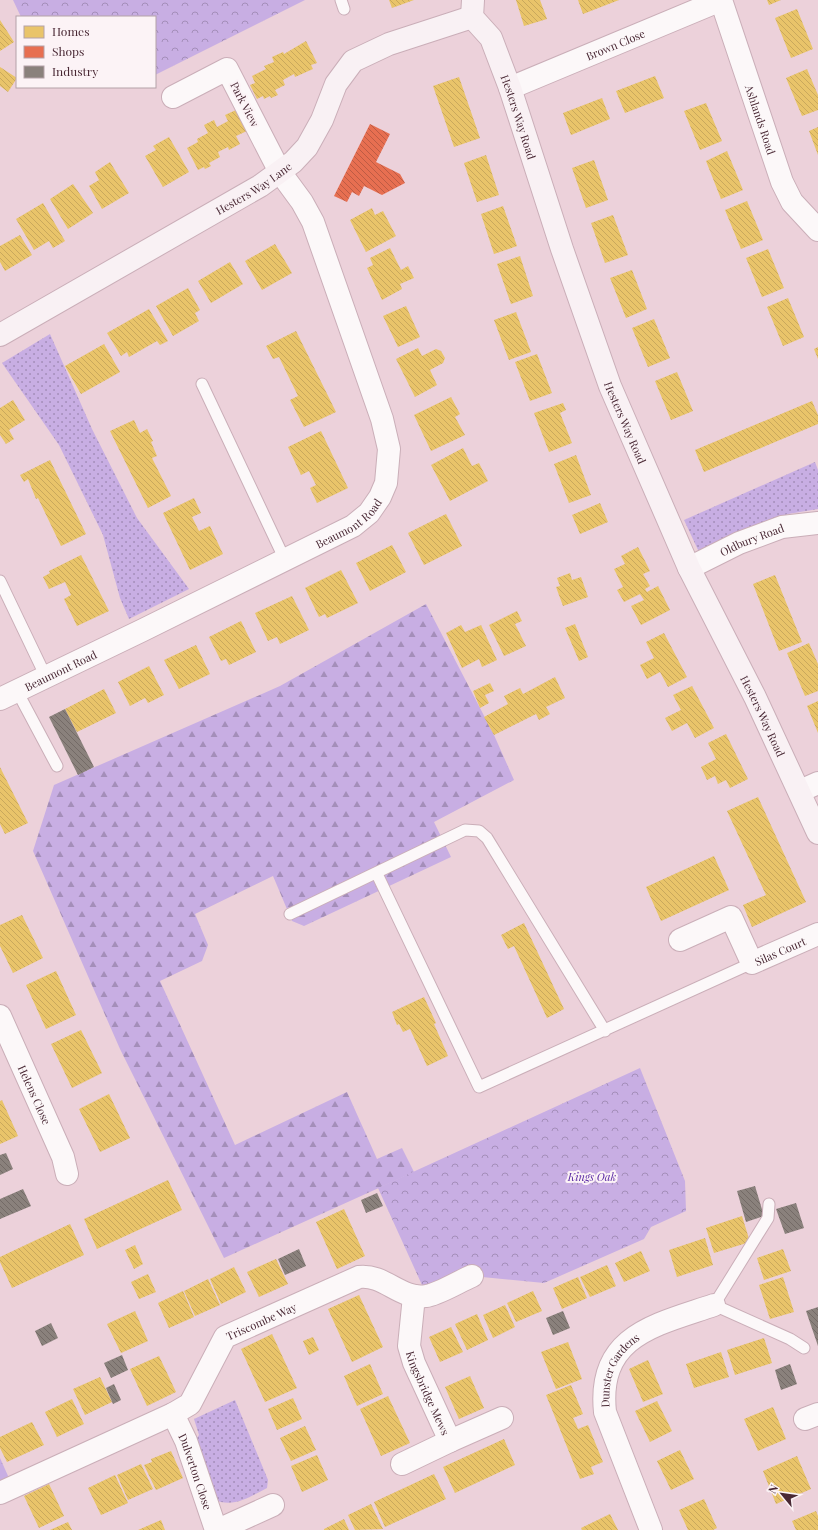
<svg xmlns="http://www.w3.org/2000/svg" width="818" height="1530" font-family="'Playfair Display',serif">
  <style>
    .grass { fill: url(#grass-dots) }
    .forest { fill: url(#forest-firs) }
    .park { fill: url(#park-crowns) }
    .homes { fill: url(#homes-back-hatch) }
    .shops { fill: url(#shops-back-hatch) }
    .industry { fill: url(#industry-back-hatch) }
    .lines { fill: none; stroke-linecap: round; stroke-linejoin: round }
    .lane-casing { stroke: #caaeb8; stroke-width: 13 }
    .street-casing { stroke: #caaeb8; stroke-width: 24 }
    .secondary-casing { stroke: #caaeb8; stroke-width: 24 }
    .lane { stroke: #fcf8f9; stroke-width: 11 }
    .street { stroke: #fcf8f9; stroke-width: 22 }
    .secondary { stroke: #f9f1f4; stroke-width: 22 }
    .labels { text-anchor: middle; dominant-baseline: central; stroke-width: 4; stroke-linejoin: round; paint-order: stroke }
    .street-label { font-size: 11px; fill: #492834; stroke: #fcf3f6 }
    .park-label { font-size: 11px; font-style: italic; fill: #5c2ca5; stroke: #fcf3f6 }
  </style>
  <defs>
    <pattern id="grass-dots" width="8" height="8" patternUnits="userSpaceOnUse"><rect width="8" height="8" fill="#c8aee3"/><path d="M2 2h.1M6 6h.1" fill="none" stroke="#a48eb9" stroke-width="1.8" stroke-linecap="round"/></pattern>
    <pattern id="forest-firs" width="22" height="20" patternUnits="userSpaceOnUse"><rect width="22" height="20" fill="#c8aee3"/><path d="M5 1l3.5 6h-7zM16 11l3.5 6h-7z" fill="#a48eb9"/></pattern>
    <pattern id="park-crowns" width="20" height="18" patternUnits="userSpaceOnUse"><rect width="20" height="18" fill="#c8aee3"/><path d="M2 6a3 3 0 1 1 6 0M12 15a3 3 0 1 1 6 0" fill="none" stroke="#a48eb9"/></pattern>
    <pattern id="homes-back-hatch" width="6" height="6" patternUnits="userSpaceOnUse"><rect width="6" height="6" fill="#e9c46a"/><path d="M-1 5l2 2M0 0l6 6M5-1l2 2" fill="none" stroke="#c9a85c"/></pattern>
    <pattern id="shops-back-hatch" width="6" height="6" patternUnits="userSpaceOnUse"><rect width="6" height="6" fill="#e76f51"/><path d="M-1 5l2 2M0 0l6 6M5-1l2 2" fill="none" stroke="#bd5b44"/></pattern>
    <pattern id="industry-back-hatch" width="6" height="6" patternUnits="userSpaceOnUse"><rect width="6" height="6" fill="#8a817c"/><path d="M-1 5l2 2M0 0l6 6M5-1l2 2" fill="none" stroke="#736a66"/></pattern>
  </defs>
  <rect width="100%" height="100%" fill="#ecd1da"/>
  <path class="grass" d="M50 334 92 429 137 518 189 589 129 619 120 598 103 535 59 445 2 363Z
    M815 462 818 470V509L788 514 755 526 699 552 684 520Z
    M235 1400 268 1480 267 1488C249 1497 233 1509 213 1499L195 1441 199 1435 194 1419Z"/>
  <path class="forest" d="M426 604 494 735 514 780 434 822 451 857 304 926 292 921 273 876 195 914 208 945 202 961 160 981 235 1145 347 1092 377 1159 402 1148 414 1172 224 1258 120 1049 33 851 54 785 280 686Z"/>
  <path class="park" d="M13 0H305L155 75V17H21Z
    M640 1068 685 1181 686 1211 651 1227 644 1239 544 1283 472 1276 427 1296 378 1188Z
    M0 1458 13 1487 0 1493Z"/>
  <path class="homes" d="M389 0H414L392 8Z
    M516 0H540L547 19 524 26Z
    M578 0H619L583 14Z
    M767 0H781L769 5Z
    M797 9 813 49 791 58 775 18Z
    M0 20 14 42 0 51Z
    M306 41 317 63 311 65 313 69 295 77 294 74 283 80 285 85 275 90 278 95 271 98 270 96 264 99 263 96 257 99 250 85 255 83 252 76 266 69 264 66 274 62 272 57 283 52 284 54Z
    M0 67 17 78 8 92 0 86Z
    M807 69 818 95V110L802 116 786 78Z
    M655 76 664 98 625 113 616 91Z
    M459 77 480 138 454 147 433 86Z
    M602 98 610 119 571 135 563 113Z
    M706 103 722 141 700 150 684 111Z
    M236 110 247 131 236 136 240 144 229 150 228 147 218 152 220 157 209 163 211 166 205 169 204 167 198 170 187 148 198 142 197 139 208 133 204 125 214 120 217 127 228 121 225 115Z
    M818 127V155L809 131Z
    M169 137 189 172 163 187 145 156 156 150 153 146Z
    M727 151 743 190 721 199 706 161Z
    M486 155 499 195 477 202 464 163Z
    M594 160 608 200 586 208 572 168Z
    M110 162 129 193 102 209 89 186 99 180 95 172Z
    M73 184 93 213 68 229 50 199Z
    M747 201 763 240 741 249 725 210Z
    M43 203 65 241 53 248 49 241 34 250 16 219Z
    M503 206 517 246 494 254 481 214Z
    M372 208 375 215 383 211 396 236 366 252 350 220Z
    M613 215 628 255 605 263 591 223Z
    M20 235 32 255 5 271 0 262V246Z
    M275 244 292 273 262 290 245 261Z
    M390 248 401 270 408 266 414 278 400 284 402 289 382 300 367 268 373 265 370 258Z
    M768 249 784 288 762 297 746 258Z
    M520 256 533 296 511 304 497 264Z
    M230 262 243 284 211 303 198 281Z
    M632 270 647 309 626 318 610 278Z
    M188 288 200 310 195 313 199 321 173 336 156 306Z
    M788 298 804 337 783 346 767 307Z
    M406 306 420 337 398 347 383 316Z
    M149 309 168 341 160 345 157 341 129 357 127 352 121 356 107 333Z
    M516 312 531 352 509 360 494 320Z
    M654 319 670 358 648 367 632 328Z
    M296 331 336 412 304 427 290 400 298 396 279 357 273 359 266 346Z
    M104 344 120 372 81 394 65 366Z
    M818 347V359L814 349Z
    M418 348 422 356 436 349 441 351 445 358 443 363 430 370 437 385 415 397 396 359Z
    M537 354 552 393 530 401 515 362Z
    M677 372 693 411 671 420 655 381Z
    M451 397 460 414 455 417 465 435 431 451 414 415Z
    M13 400 25 420 9 430 14 439 6 444 0 435V408Z
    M812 401 818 415V424L704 472 695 450Z
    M563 403 566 410 560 413 572 443 549 452 534 413Z
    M134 420 140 433 147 429 153 441 151 442 157 456 152 458 171 496 148 508 110 431Z
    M321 431 348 488 317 503 310 488 316 485 309 471 301 475 288 447Z
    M463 448 472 466 479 463 488 481 450 501 431 465Z
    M576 455 591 495 569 503 554 464Z
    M50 460 86 534 61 546 38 498 36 499 28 479 24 482 20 475Z
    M194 498 201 513 192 517 199 531 210 526 223 554 190 570 163 513Z
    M600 503 608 522 580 534 572 515Z
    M446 514 462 546 424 565 408 533Z
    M392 545 406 572 370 591 356 563Z
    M638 547 650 571 643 574 650 586 645 589 647 592 658 586 670 610 641 625 631 606 644 600 640 594 624 602 617 590 623 587 614 569 625 564 621 556Z
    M81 555 109 611 77 626 64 599 71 595 65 582 49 589 43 577 50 573 49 571Z
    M341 570 358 603 327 618 325 614 319 617 305 588Z
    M570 573 572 580 581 577 588 597 563 606 556 587 560 586 557 578Z
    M775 575 802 642 779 651 753 584Z
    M292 596 309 630 280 644 277 637 268 641 255 613Z
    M517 611 522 621 515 624 526 646 504 656 489 625Z
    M241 621 256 652 229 665 226 659 221 661 209 637Z
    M575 624 588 657 579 661 565 628Z
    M461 625 465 632 481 625 497 660 482 667 479 659 462 668 446 633Z
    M664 633 687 677 668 687 660 672 647 679 640 665 654 658 646 642Z
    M809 643 818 664V691L805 696 787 653Z
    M196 645 210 674 179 689 164 660Z
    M149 666 164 695 148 703 145 698 130 706 118 682Z
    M555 677 565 698 546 707 550 714 539 720 536 714 494 735 484 717 508 704 504 696 520 688 523 694Z
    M490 683 494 691 485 695 489 703 480 708 473 691Z
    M692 686 714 728 695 738 687 723 672 731 665 718 681 710 673 695Z
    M104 689 116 713 77 732 65 709Z
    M818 701V733L807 706Z
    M726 734 748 779 730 788 726 780 718 784 715 776 707 780 701 767 716 759 708 743Z
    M0 767 28 823 5 834 0 824Z
    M758 797 806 902 752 927 743 905 766 895 727 811Z
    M714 856 729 890 661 921 646 887Z
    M22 915 43 958 13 973 0 946V925Z
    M524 923 564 1009 547 1018 514 946 508 949 501 935Z
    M56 971 76 1015 46 1029 26 985Z
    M424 997 436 1023 434 1024 448 1056 427 1066 410 1029 403 1032 399 1024 397 1025 392 1012Z
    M81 1030 102 1073 72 1088 51 1044Z
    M109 1094 130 1138 100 1152 79 1109Z
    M2 1100 18 1136 0 1144V1101Z
    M168 1180 182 1210 97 1249 84 1219Z
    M344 1209 365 1256 337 1269 316 1222Z
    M742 1216 750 1242 714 1253 706 1228Z
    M70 1224 84 1255 12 1288 0 1262V1257Z
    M705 1238 713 1265 677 1277 669 1250Z
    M135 1245 143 1264 134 1269 125 1250Z
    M783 1249 791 1271 764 1280 757 1258Z
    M641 1251 650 1271 624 1282 615 1263Z
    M276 1259 288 1284 259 1297 247 1272Z
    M607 1265 616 1286 590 1297 580 1277Z
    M234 1267 246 1292 221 1304 210 1279Z
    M148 1274 156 1292 139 1299 131 1282Z
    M578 1277 587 1298 562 1309 553 1288Z
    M783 1277 794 1312 770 1319 759 1285Z
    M208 1279 220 1305 195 1316 184 1291Z
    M183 1291 194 1317 169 1328 158 1303Z
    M533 1291 542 1311 516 1322 507 1303Z
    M359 1295 383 1347 352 1362 328 1309Z
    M505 1305 515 1327 493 1338 483 1315Z
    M135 1311 148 1341 121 1353 107 1324Z
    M477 1314 488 1340 467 1350 455 1324Z
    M451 1327 463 1352 440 1362 429 1337Z
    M272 1334 297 1388 265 1402 241 1349Z
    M313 1337 319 1350 309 1355 303 1341Z
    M764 1338 772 1363 735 1375 727 1350Z
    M568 1342 582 1379 556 1389 541 1352Z
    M721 1352 729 1377 694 1388 686 1364Z
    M159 1356 176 1392 147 1406 130 1369Z
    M648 1360 663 1394 643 1402 629 1369Z
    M370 1364 383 1394 357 1406 344 1376Z
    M470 1376 484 1408 459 1419 445 1387Z
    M100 1377 112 1402 85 1415 73 1389Z
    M571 1385 583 1414 573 1418 576 1424 578 1429 588 1425 603 1462 591 1467 594 1474 580 1479 546 1395Z
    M388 1396 410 1443 381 1456 360 1409Z
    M293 1398 302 1419 277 1430 268 1409Z
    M72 1399 84 1424 57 1437 45 1412Z
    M657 1401 672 1431 650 1442 635 1411Z
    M773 1407 786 1439 758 1451 744 1419Z
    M32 1422 44 1445 7 1462 0 1448V1437Z
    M305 1426 316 1450 291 1461 280 1438Z
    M504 1439 515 1465 455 1493 443 1467Z
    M680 1450 694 1479 671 1490 657 1461Z
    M171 1451 183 1478 156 1490 144 1465 152 1462 151 1459Z
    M317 1455 328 1480 302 1492 291 1466Z
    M797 1456 811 1489 776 1504 763 1471Z
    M141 1464 153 1489 128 1500 117 1475Z
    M434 1474 446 1499 385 1527 374 1502Z
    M115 1475 128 1503 101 1515 88 1488Z
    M49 1484 64 1516 39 1528 24 1496Z
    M704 1499 717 1528 713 1530H688L679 1510Z
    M371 1504 383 1529 355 1530 348 1515Z
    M816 1511 818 1516V1530H796L792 1521Z
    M610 1514 618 1530H582L581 1528Z
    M344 1519 349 1530H324V1529Z
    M161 1520 165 1530H138Z
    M68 1522 72 1530H50Z"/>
  <path class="shops" d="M370 124 390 134 376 162 400 174 405 183 382 195 364 186 359 196 352 192 347 202 334 196Z"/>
  <path class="industry" d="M65 709 94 767 78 775 49 717Z
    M6 1153 13 1169 0 1175V1155Z
    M755 1186 764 1216 746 1222 737 1191Z
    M23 1189 31 1206 0 1219V1199Z
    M377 1193 383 1206 366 1213 361 1200Z
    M796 1203 804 1228 785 1234 776 1209Z
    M299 1249 306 1266 285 1275 278 1259Z
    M818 1307V1346L806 1311Z
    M563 1311 570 1328 553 1335 546 1318Z
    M51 1323 58 1338 42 1346 35 1331Z
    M122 1355 128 1370 111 1378 104 1363Z
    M790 1364 797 1384 781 1390 775 1370Z
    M114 1384 121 1400 113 1404 106 1388Z"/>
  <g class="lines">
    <g class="lane-casing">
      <path id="lane" d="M341 0 344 9
        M202 384 285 560
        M0 581 46 677
        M17 691 57 766
        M377 874 479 1087 752 963
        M290 914 465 830 479 831 487 838 605 1031
        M769 1204 768 1218 714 1305 790 1339 804 1348"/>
    </g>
    <g class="street-casing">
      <g id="street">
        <path id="s1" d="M721 0 782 182 792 202 818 230"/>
        <path id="s2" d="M510 88 721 0"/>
        <path id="s3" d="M689 568 739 543 782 527 818 523"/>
        <path id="s4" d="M0 699 143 630 353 526 369 513 380 497 386 483 389 449 382 419 313 222 302 202 280 172 227 69 173 97"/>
        <path d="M800 791 818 783"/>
        <path id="s5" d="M680 940 731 917 752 963 818 934"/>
        <path id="s6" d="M0 1016 63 1157 67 1174"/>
        <path id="s7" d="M414 1296 409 1346 414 1363 450 1441 502 1418"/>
        <path id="s8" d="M173 1414 186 1441 216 1530"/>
        <path d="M805 1419 818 1414"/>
        <path d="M402 1464 450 1441"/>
        <path id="s9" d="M0 1493 173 1414 190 1404 225 1337 359 1277C385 1274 400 1300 426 1296 437 1295 460 1281 472 1276"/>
        <path d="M218 1530 273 1505"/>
        <path id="s10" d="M651 1530 605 1412C597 1335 656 1325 714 1305"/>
      </g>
    </g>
    <g class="secondary-casing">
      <g id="secondary">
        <path id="s11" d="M473 0 472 17 491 38 510 88 562 249 610 386 689 568 755 697 818 833"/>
        <path id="s12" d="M0 335 260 186 293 162 307 147 322 120 336 84 353 61 389 44 472 17"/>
      </g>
    </g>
    <use href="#lane" class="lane"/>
    <use href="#street" class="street"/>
    <use href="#secondary" class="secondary"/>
  </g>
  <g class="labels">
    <g class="street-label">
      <text stroke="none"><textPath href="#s2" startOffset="114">Brown Close</textPath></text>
      <text transform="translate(245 104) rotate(63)">Park View</text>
      <text stroke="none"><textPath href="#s11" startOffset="129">Hesters Way Road</textPath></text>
      <text stroke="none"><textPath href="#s1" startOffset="126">Ashlands Road</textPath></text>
      <text stroke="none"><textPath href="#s12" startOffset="293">Hesters Way Lane</textPath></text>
      <text stroke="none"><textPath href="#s11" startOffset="453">Hesters Way Road</textPath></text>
      <text stroke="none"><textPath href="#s4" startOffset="391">Beaumont Road</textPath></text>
      <text stroke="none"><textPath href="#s3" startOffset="69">Oldbury Road</textPath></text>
      <text stroke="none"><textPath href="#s4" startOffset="67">Beaumont Road</textPath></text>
      <text stroke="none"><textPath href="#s11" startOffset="777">Hesters Way Road</textPath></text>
      <text stroke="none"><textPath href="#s5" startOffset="137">Silas Court</textPath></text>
      <text stroke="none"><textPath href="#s6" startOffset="86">Helens Close</textPath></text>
      <text stroke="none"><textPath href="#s9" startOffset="325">Triscombe Way</textPath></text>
      <text stroke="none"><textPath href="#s10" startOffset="173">Dunster Gardens</textPath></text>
      <text stroke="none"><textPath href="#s7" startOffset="101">Kingsbridge Mews</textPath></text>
      <text stroke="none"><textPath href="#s8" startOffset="62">Dulverton Close</textPath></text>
    </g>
    <g class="park-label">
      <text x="592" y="1176">Kings Oak</text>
    </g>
  </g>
  <rect x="16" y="16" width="140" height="72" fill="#fcf3f6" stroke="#b4a2a8"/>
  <rect x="24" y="26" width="20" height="12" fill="#e9c46a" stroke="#b4a2a8"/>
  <text x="52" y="36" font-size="12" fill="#492834">Homes</text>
  <rect x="24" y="46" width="20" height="12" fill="#e76f51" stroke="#b4a2a8"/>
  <text x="52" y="56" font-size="12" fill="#492834">Shops</text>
  <rect x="24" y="66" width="20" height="12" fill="#8a817c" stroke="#b4a2a8"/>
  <text x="52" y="76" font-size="12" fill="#492834">Industry</text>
  <g transform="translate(782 1494) rotate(299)" stroke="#fcf3f6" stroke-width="3" paint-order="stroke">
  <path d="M0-3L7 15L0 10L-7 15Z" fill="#492834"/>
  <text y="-6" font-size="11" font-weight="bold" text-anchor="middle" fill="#492834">N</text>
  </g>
</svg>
